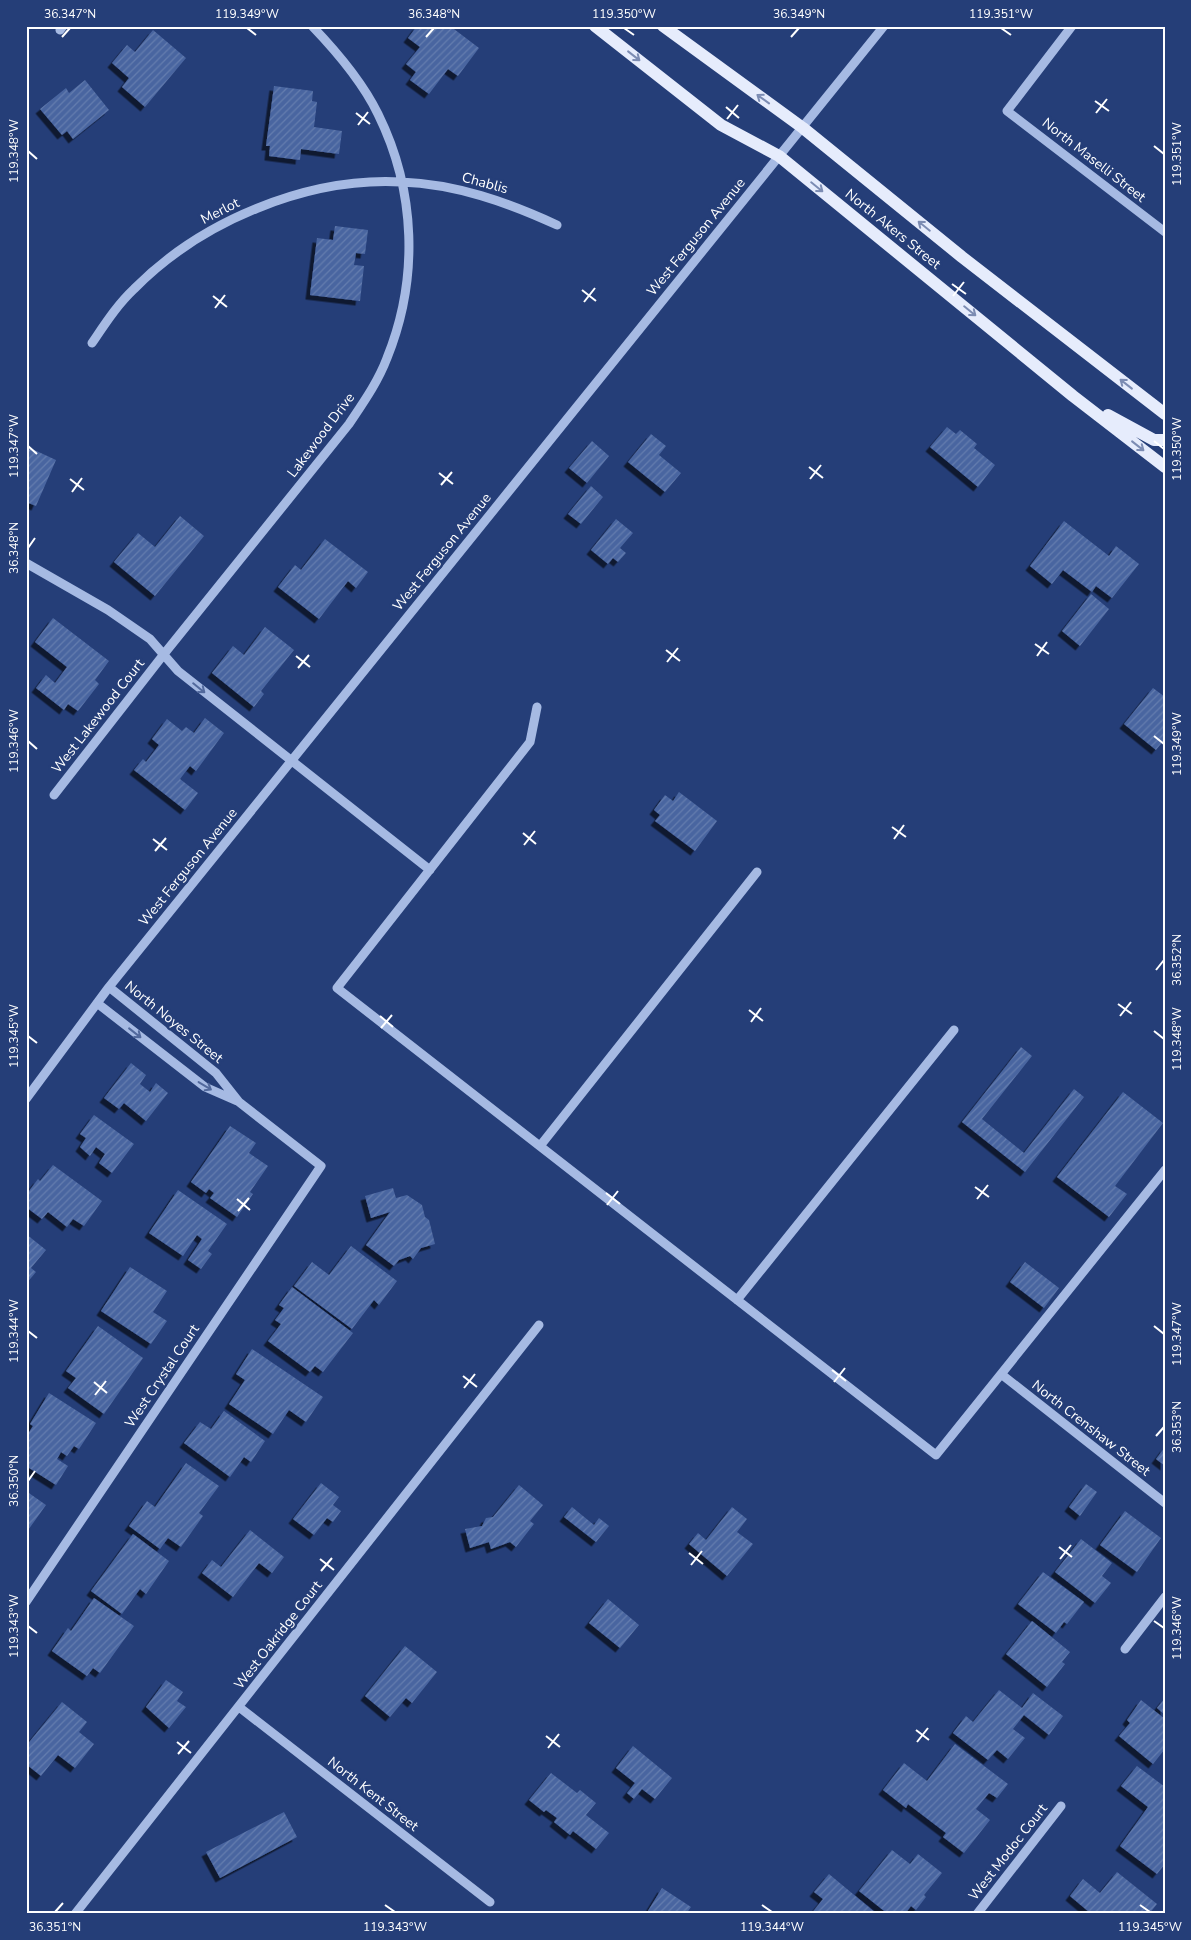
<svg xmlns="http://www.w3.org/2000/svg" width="1191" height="1940" font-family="'Nunito Sans',sans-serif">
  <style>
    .building { fill: url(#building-hatch); filter: url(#shadow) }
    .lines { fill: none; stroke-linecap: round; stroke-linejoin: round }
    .minor { stroke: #a6bae3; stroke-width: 9 }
    .major { stroke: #e6ecfc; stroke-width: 12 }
    .oneway { stroke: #7c8cb3 }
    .oneway2 { stroke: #52699d }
    .ticks { fill: none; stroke: #fff; stroke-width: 2 }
    .labels { text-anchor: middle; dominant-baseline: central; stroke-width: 5; stroke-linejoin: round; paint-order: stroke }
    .street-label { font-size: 14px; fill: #fff; stroke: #253e78 }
    .neatline { fill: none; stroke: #fff; stroke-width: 2 }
    .ticks-label { font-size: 12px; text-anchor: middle; fill: #fff }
  </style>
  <defs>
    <pattern id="building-hatch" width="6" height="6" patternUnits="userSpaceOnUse" patternTransform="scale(1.25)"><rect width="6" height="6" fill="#4965a0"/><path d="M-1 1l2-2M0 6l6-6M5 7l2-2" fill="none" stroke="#647cae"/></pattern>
    <filter id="shadow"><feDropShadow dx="-4.5" dy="4.5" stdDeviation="0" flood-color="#0009"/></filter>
  </defs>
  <rect width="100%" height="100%" fill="#253e78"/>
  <path class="building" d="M417 26H450L479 48 458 76 448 69 429 94 410 80 416 72 406 64 420 47 408 38Z
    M153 30 186 58 145 107 122 87 129 78 112 63 127 45 135 52Z
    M85 80 109 110 73 139 67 131 62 135 40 109 66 88 69 93Z
    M274 86 313 91 312 101 317 102 314 127 342 131 339 154 301 149 300 160 269 156 270 146H266Z
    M335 226 368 230 365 254 356 253 354 265 364 266 360 301 310 295 317 238 333 240Z
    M947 427 956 434 960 430 977 444 974 448 995 465 978 487 930 447Z
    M651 434 666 446 659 455 681 473 665 492 628 462Z
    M592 441 609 456 587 483 569 468Z
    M30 448 56 460 36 506 26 502V455Z
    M591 486 603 497 581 524 568 514Z
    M180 516 204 536 155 596 114 562 138 533 155 547Z
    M616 519 633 533 620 548 626 553 618 562 613 558 608 564 591 550Z
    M1064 521 1109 556 1116 546 1139 564 1112 598 1096 586 1092 592 1063 570 1052 584 1030 566Z
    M325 539 368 572 356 588 348 581 319 619 278 587 295 565 301 570Z
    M1091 594 1109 609 1080 646 1062 631Z
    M53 618 109 661 95 680 99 684 78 711 68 704 64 710 36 688 46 675 55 683 67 667 35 642Z
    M265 627 294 650 261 691 264 694 254 707 212 673 233 646 244 655Z
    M1153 688 1165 697V739L1156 750 1124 724Z
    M205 718 224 733 196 771 190 766 180 779 198 793 185 810 134 770 143 759 146 762 159 745 152 739 167 719 182 731 186 727 194 733Z
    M679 792 717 821 695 851 655 821 660 815 654 810 665 795 673 801Z
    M1021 1047 1032 1056 982 1119 1024 1153 1074 1089 1084 1097 1025 1172 962 1122Z
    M131 1063 146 1075 140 1084 150 1092 156 1083 168 1093 146 1121 124 1103 119 1109 104 1098Z
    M1123 1092 1163 1123 1115 1186 1127 1194 1109 1217 1057 1177Z
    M94 1115 134 1144 112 1173 99 1163 105 1154 96 1147 90 1156 80 1147 86 1138 80 1134Z
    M230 1126 256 1143 249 1153 268 1166 250 1192 253 1194 237 1217 210 1198 214 1193 209 1189 206 1193 191 1182Z
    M53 1165 102 1201 84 1226 73 1219 67 1227 48 1212 42 1219 26 1207V1195L38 1179 40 1181Z
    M393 1188 396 1198 407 1195 422 1205 425 1217 429 1220 435 1244 421 1248 413 1259 410 1256 399 1260 394 1266 366 1245 390 1212 371 1218 365 1196Z
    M178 1190 227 1224 208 1251 212 1254 201 1269 188 1260 202 1239 197 1235 183 1256 149 1233Z
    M26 1234 46 1250 31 1268 36 1272 26 1284Z
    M351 1246 397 1281 379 1305 374 1300 352 1329 294 1286 312 1262 329 1275Z
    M1025 1262 1059 1288 1044 1308 1010 1282Z
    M130 1267 167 1291 153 1312 167 1321 151 1344 101 1311Z
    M292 1287 353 1333 323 1372 315 1366 310 1372 268 1341 281 1324 275 1320 284 1308 279 1305Z
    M98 1326 143 1358 104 1414 68 1388 76 1378 66 1371Z
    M252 1349 323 1397 306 1422 289 1410 273 1434 229 1404 245 1380 236 1374Z
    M49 1393 96 1423 79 1449 74 1446 67 1456 61 1452 57 1459 68 1466 56 1485 26 1466V1437L33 1426 30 1424Z
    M224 1411 265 1441 251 1462 244 1457 230 1477 184 1443 200 1422 211 1429Z
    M1165 1447V1466L1156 1459Z
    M186 1463 219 1486 199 1513 203 1516 181 1547 168 1538 160 1549 129 1526 147 1501 155 1507Z
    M321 1483 339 1497 333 1505 341 1511 333 1522 327 1518 314 1535 293 1519Z
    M1086 1484 1097 1492 1080 1516 1069 1507Z
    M519 1485 543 1505 530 1521 534 1524 516 1547 510 1542 491 1549 489 1542 470 1548 465 1529 482 1526 486 1518 493 1517Z
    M26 1491 46 1505 26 1533Z
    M572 1507 594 1525 599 1518 609 1526 596 1542 564 1517Z
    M732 1507 747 1519 737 1532 753 1544 727 1576 689 1544 698 1533 706 1540Z
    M1125 1511 1161 1538 1137 1572 1100 1545Z
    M250 1530 284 1557 272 1573 259 1563 233 1597 202 1573 212 1560 221 1567Z
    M133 1534 169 1561 146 1594 140 1589 122 1614 91 1591Z
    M1081 1539 1112 1563 1102 1576 1111 1583 1095 1603 1055 1572Z
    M1043 1572 1084 1602 1067 1624 1064 1622 1056 1633 1018 1604Z
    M94 1598 134 1626 100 1673 93 1668 87 1676 52 1651 68 1628 71 1631Z
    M608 1599 639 1625 620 1648 589 1623Z
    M1032 1621 1070 1652 1062 1662 1065 1664 1047 1687 1006 1654Z
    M405 1646 437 1672 412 1703 406 1698 390 1717 365 1696Z
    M166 1680 183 1692 177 1701 186 1707 169 1728 146 1707Z
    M999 1690 1022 1708 1033 1693 1063 1716 1049 1735 1024 1715 1013 1729 1025 1738 1008 1759 997 1750 988 1760 953 1733 966 1716 973 1722Z
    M1165 1698V1715L1157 1708Z
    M1141 1700 1165 1719V1749L1153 1764 1119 1736 1130 1723 1127 1720Z
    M62 1702 87 1722 79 1732 94 1744 75 1768 58 1755 41 1776 26 1764V1746Z
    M955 1744 1008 1784 997 1798 989 1793 976 1809 990 1820 964 1853 943 1837 946 1833 908 1804 906 1808 883 1790 904 1763 927 1781Z
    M633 1746 672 1778 655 1799 642 1789 634 1799 627 1793 635 1783 616 1768Z
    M1137 1766 1165 1787V1864L1157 1874 1120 1846 1148 1807 1121 1786Z
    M551 1773 577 1793 580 1790 596 1803 586 1815 609 1833 596 1849 573 1831 570 1835 554 1822 557 1818 546 1810 544 1812 529 1800Z
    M284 1812 297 1837 220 1878 206 1852Z
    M892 1850 910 1864 918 1854 942 1873 924 1895 926 1897 916 1910 911 1906 905 1914H888L859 1891Z
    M1117 1872 1157 1904 1149 1914H1088L1089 1912 1070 1896 1083 1879 1100 1893Z
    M829 1874 877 1914H811L823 1899 814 1892Z
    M662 1888 691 1907 686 1914H646Z"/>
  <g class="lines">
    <path class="minor" d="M1072 26 1007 111 1165 232
      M60 30 63 26
      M92 343C105 324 117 305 134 289 200 222 306 177 401 182 456 184 507 202 557 225
      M26 563 108 610 150 639 178 671 430 870
      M537 707 530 742 337 988 936 1455 1165 1170
      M54 795 164 654 349 424C363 403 378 382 387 358 419 279 416 191 378 114 362 81 337 52 312 26
      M97 1003 205 1087 237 1101
      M26 1099 109 987 884 26
      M540 1146 757 872
      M737 1300 954 1030
      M1001 1374 1165 1503
      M26 1602 321 1166 239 1102 216 1073 109 987
      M1125 1649 1165 1597
      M239 1707 490 1902
      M75 1914 539 1325
      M977 1914 1061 1806"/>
    <path class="major" d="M595 26 721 125 779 156 1073 396 1165 467
      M663 26 803 128 962 257 1165 414
      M1108 415 1154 440H1165"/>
  </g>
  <defs><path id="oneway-shaft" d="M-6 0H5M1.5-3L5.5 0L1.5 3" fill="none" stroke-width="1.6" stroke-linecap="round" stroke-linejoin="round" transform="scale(1.25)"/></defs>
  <g class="oneway">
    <use href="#oneway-shaft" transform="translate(634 56) rotate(38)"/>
    <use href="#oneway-shaft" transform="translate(763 99) rotate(-144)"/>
    <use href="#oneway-shaft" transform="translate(817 187) rotate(39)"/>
    <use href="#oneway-shaft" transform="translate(924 226) rotate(-141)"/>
    <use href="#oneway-shaft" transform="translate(970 311) rotate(39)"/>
    <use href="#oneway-shaft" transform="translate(1126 384) rotate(-142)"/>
    <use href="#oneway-shaft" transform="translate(1138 446) rotate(38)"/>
  </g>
  <g class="oneway2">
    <use href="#oneway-shaft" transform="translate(199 688) rotate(39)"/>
    <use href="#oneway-shaft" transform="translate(135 1033) rotate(38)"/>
    <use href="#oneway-shaft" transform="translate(205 1086) rotate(31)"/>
  </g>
  <path class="ticks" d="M247 28 256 35M624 28 634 35M1001 28 1011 35M62 37 70 28M426 37 434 28M791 37 799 28M1095 101 1109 111M726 107 739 118M356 113 370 124M1096 113 1107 99M727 119 738 105M358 125 368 112M1154 146 1164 154M28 151 37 159M952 284 966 294M582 290 596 301M213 296 227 307M953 296 964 282M584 302 595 288M215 308 225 295M1154 441 1164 449M28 446 37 454M809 467 823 478M439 473 453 484M70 479 84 490M810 479 821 465M441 485 452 472M72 492 82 478M28 548 35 538M1035 644 1049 654M666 650 680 661M296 656 310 667M1037 656 1047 642M667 662 678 648M298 668 309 655M1154 736 1164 744M28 741 37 749M892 827 906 837M523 833 536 844M153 839 167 850M894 839 904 825M524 845 535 831M155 851 166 838M1156 970 1164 960M1118 1004 1132 1014M749 1010 763 1021M380 1016 393 1027M1120 1016 1131 1002M751 1022 761 1008M381 1028 392 1015M1154 1031 1164 1039M28 1036 37 1043M975 1187 989 1197M606 1193 620 1204M237 1199 250 1210M977 1199 988 1185M607 1205 618 1191M238 1211 249 1198M1154 1326 1164 1334M28 1331 37 1338M832 1370 846 1381M463 1376 477 1387M94 1382 107 1393M834 1382 845 1368M464 1388 475 1374M95 1395 106 1381M1156 1436 1164 1427M28 1481 35 1471M1059 1547 1072 1557M689 1553 703 1564M320 1559 334 1570M1060 1559 1071 1545M691 1565 702 1551M321 1571 332 1558M1154 1621 1164 1628M28 1626 37 1633M916 1730 929 1740M546 1736 560 1747M177 1742 191 1753M917 1742 928 1728M548 1748 559 1734M178 1754 189 1741M385 1905 395 1912M762 1905 772 1912M1140 1905 1150 1912M55 1912 63 1903"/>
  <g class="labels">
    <g class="street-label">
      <text transform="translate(1094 160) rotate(38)">North Maselli Street</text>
      <text transform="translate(485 183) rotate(15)">Chablis</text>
      <text transform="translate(220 211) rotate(-27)">Merlot</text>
      <text transform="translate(893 229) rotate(39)">North Akers Street</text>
      <text transform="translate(696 237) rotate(-51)">West Ferguson Avenue</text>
      <text transform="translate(321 435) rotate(-53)">Lakewood Drive</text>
      <text transform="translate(442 552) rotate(-51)">West Ferguson Avenue</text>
      <text transform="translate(98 716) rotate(-52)">West Lakewood Court</text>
      <text transform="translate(188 867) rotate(-51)">West Ferguson Avenue</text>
      <text transform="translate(174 1022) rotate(39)">North Noyes Street</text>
      <text transform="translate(162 1376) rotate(-56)">West Crystal Court</text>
      <text transform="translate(1091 1428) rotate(38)">North Crenshaw Street</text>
      <text transform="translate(278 1635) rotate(-52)">West Oakridge Court</text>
      <text transform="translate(373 1794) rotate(38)">North Kent Street</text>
      <text transform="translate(1008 1852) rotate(-52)">West Modoc Court</text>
    </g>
  </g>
  <rect width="1191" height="1940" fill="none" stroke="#253e78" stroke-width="55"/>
  <rect x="28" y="28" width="1136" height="1884" class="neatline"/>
  <g class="ticks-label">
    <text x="70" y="18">36.347°N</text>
    <text x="247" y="18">119.349°W</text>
    <text x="434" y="18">36.348°N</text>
    <text x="624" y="18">119.350°W</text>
    <text x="799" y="18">36.349°N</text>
    <text x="1001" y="18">119.351°W</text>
    <text transform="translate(14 151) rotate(-90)" y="4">119.348°W</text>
    <text transform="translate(1177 154) rotate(-90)" y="4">119.351°W</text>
    <text transform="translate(14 446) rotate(-90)" y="4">119.347°W</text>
    <text transform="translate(1177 449) rotate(-90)" y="4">119.350°W</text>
    <text transform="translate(14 548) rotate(-90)" y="4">36.348°N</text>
    <text transform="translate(14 741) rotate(-90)" y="4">119.346°W</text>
    <text transform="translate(1177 744) rotate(-90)" y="4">119.349°W</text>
    <text transform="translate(1177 960) rotate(-90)" y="4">36.352°N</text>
    <text transform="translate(14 1036) rotate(-90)" y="4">119.345°W</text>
    <text transform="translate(1177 1039) rotate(-90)" y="4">119.348°W</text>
    <text transform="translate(14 1331) rotate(-90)" y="4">119.344°W</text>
    <text transform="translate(1177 1334) rotate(-90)" y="4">119.347°W</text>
    <text transform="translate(1177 1427) rotate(-90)" y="4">36.353°N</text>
    <text transform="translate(14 1481) rotate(-90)" y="4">36.350°N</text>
    <text transform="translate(14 1626) rotate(-90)" y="4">119.343°W</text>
    <text transform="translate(1177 1628) rotate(-90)" y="4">119.346°W</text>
    <text x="55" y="1931">36.351°N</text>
    <text x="395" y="1931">119.343°W</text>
    <text x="772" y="1931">119.344°W</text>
    <text x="1150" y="1931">119.345°W</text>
  </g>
</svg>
